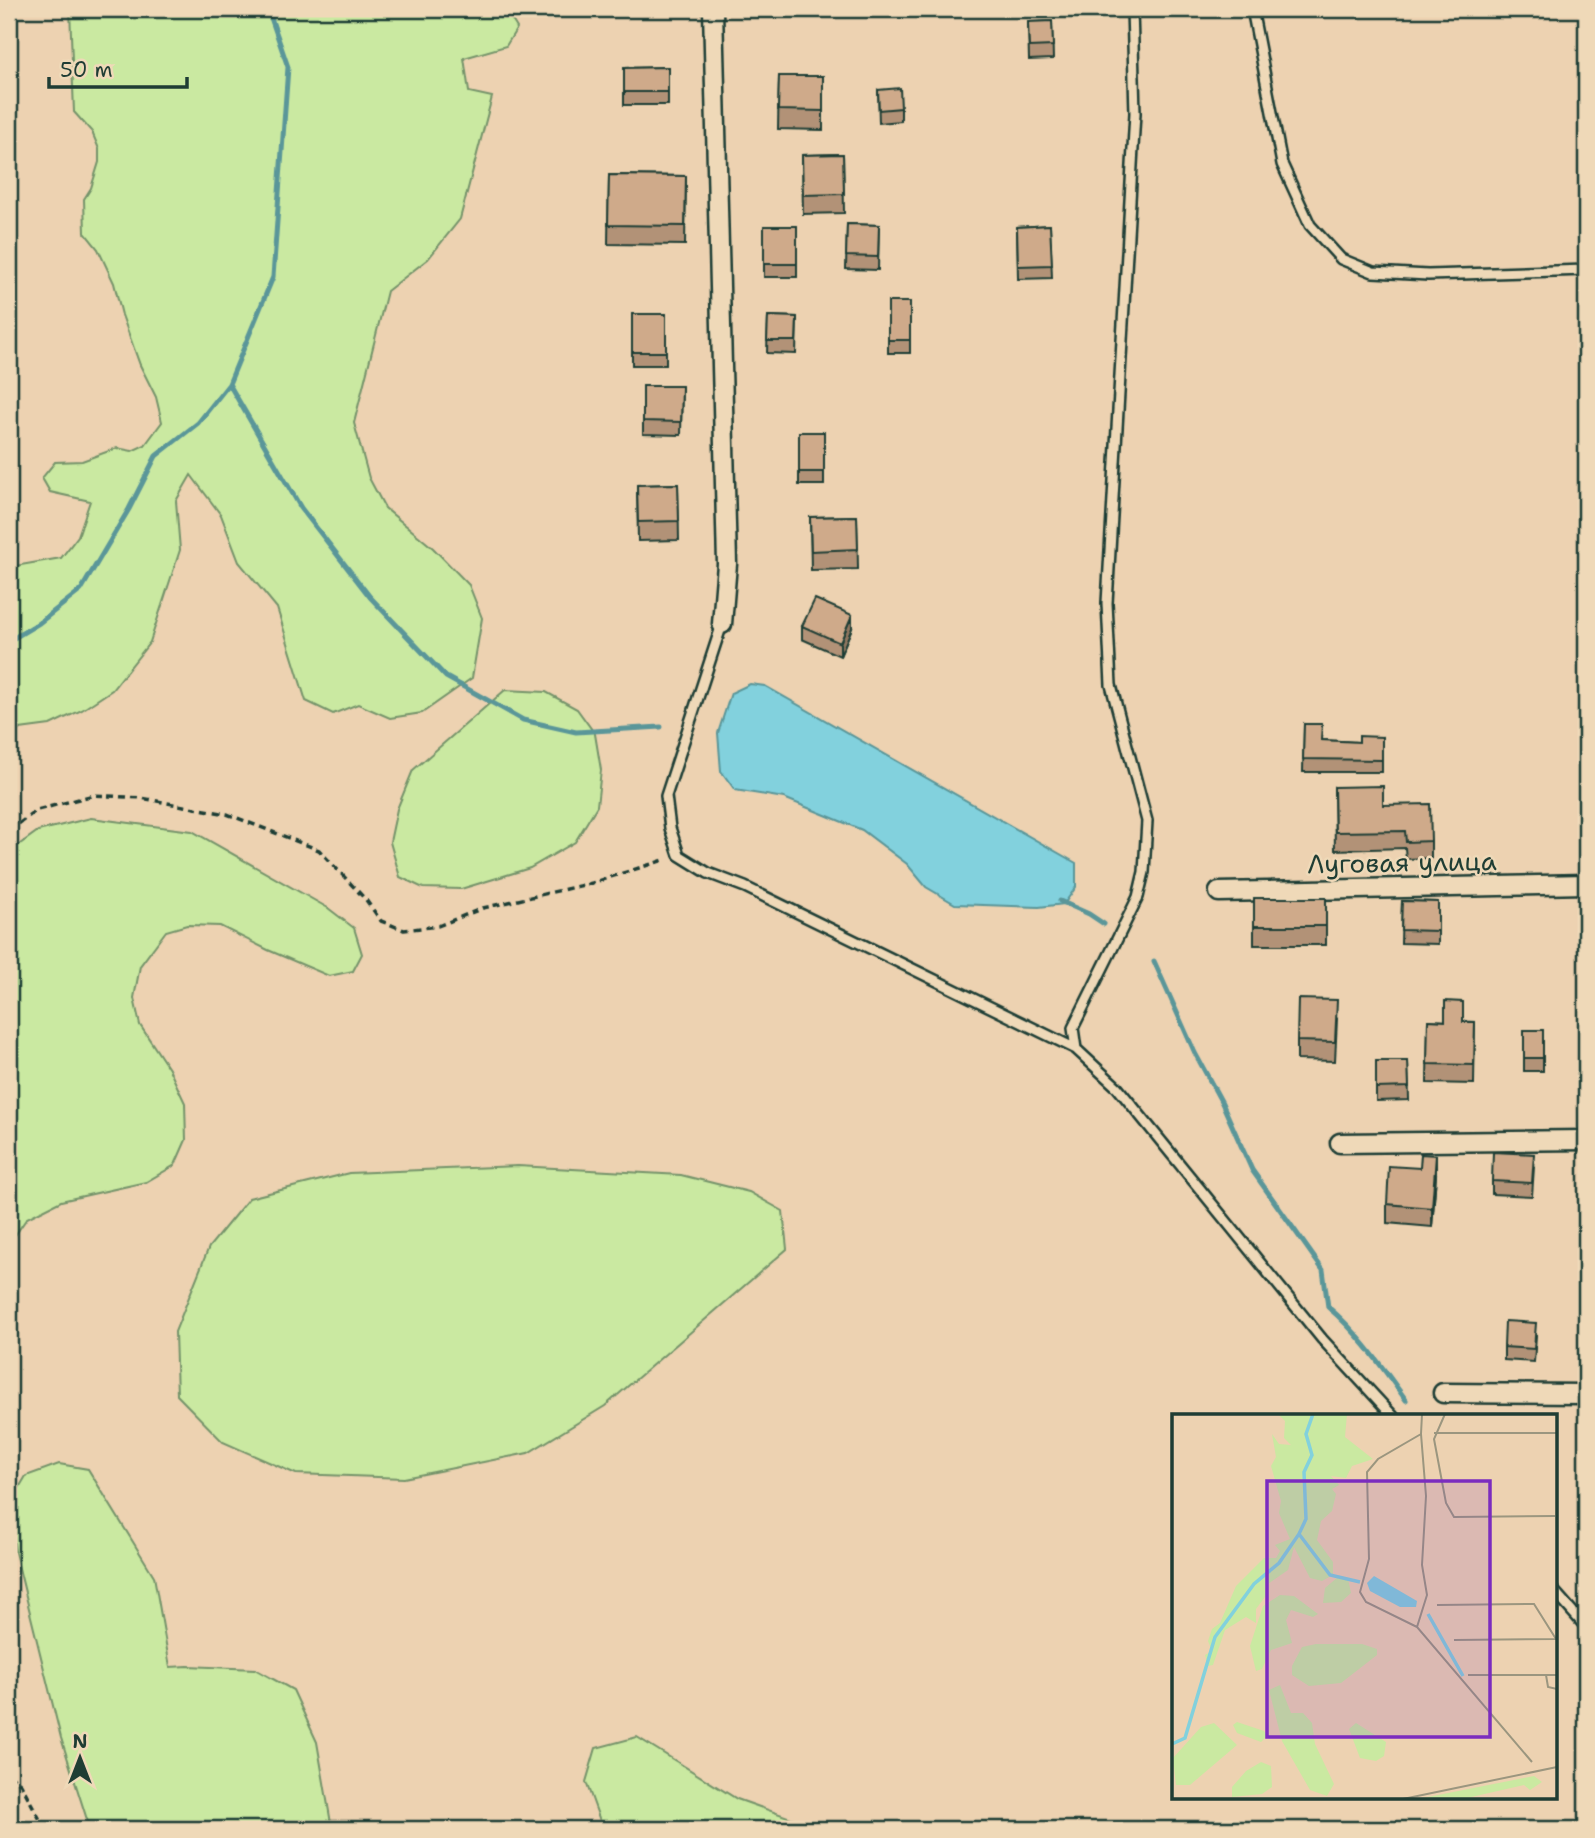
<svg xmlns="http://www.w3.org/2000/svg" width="1595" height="1838" font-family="'Shantell Sans',sans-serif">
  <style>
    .green { fill: #cae9a1; stroke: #74936a; stroke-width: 2 }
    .water { fill: #82d1dd; stroke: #5a9699; stroke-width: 2 }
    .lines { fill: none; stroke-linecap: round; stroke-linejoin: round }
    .stream { stroke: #5a9699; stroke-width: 5 }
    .lane-casing { stroke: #1f3d34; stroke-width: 14 }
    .street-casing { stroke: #1f3d34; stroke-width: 23 }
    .path { stroke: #1f3d34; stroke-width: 3.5; stroke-dasharray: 7 5; stroke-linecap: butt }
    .lane { stroke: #efd9b8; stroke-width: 9 }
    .street { stroke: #efd9b8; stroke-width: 18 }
    .wall { fill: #b29277; stroke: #1f3d34; stroke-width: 2 }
    .shaded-wall { fill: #917761; stroke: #1f3d34; stroke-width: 2 }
    .building { fill: #cfaa8a; stroke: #1f3d34; stroke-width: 2 }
    .labels { text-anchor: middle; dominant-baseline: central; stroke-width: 5; stroke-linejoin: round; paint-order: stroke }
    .street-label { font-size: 26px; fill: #1f3d34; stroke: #efd9b8 }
    .inset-river { fill: none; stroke: #82d1dd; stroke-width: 3.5 }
    .inset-road { fill: none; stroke: #9b967f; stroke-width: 2 }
    .view { fill: #7b2cbf; fill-opacity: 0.15; stroke: #7b2cbf; stroke-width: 3.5 }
    .inset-edge { fill: none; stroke: #1f3d34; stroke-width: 3.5 }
  </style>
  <rect width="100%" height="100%" fill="#edd2b1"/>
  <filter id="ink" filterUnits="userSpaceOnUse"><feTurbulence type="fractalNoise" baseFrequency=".0143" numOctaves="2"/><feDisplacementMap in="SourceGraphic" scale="14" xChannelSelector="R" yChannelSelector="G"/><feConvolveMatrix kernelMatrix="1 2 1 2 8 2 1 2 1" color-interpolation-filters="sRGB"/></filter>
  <g filter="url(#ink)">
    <path class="green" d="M70 9H498L507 12 517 28 506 46 464 58 469 92 492 97 460 219 428 259 387 291 354 423 369 478 385 508 433 548 469 585 482 618 472 678 422 713 390 718 358 704 333 714 306 701 277 608 239 562 221 515 191 475 176 501 180 550 150 642 112 690 82 710 50 725 20 729 9 738V567L61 558 78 536 90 501 50 492 42 478 55 462 82 461 117 448 132 451 145 445 162 422 156 397 140 365 122 315 114 283 98 249 85 233 84 199 91 188 99 162V149L92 132 74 112Z
      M505 690 546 692 577 709 595 734 601 770 597 806 575 842 530 868 461 889 423 888 400 877 390 842 397 809 413 770Z
      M91 818 192 831 328 908 354 928 362 954 353 971 329 976 268 950 220 926 187 925 166 931 140 966 134 998 140 1025 169 1069 185 1103 186 1140 175 1165 146 1182 61 1201 27 1218 9 1244V852L38 831Z
      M518 1166 681 1175 749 1192 783 1211 787 1249 605 1406 528 1453 404 1478 296 1474 223 1442 177 1395 175 1332 209 1247 249 1198 349 1173Z
      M59 1464 88 1469 154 1576 170 1667 188 1666 255 1669 293 1690 317 1742 332 1829H90L61 1738 15 1552 10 1503 26 1476Z
      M637 1737 737 1799 822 1829H603L586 1782 596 1748Z"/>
    <path class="water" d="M750 684 765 686 1076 863V887L1064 904 1039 907 955 904 926 887 907 864 862 830 784 798 735 790 721 771 718 733 731 693Z"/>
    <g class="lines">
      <path class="stream" d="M229 384 301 508 370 597 446 677 523 720 576 732 661 727
        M9 641 39 623 81 590 129 509 156 456 198 423 229 384 273 277 288 67 268 9
        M1060 901 1089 914 1104 924
        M1154 961 1195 1053 1222 1103 1252 1170 1323 1270 1328 1307C1359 1333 1382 1367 1406 1400"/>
      <g class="lane-casing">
        <path id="lane" d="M1132 9 1135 113 1107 603 1111 685 1147 821 1144 872 1138 897 1073 1028 1076 1049 1117 1087 1322 1339 1393 1416
          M1252 9 1282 164 1310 225 1341 259 1373 272 1428 275 1586 270
          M722 624 666 796 670 828 679 855 708 873 745 887 1076 1049
          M1555 1592 1586 1627"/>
      </g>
      <g class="street-casing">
        <path id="street" d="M713 9 727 564 722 624
          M1219 892 1586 884
          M1340 1143 1586 1140
          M1443 1393 1586 1394"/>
      </g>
      <path class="path" d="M9 831 37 810 94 795 141 798 227 814 319 850 366 900 381 921 404 930 438 926 483 908 592 883 667 859
        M9 1774 21 1784 45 1829"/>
      <use href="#lane" class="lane"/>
      <use href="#street" class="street"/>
    </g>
    <path class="wall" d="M1052 21 1053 59 1029 60 1028 22Z
      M668 67V105H624V68Z
      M779 76H823V130L778 129Z
      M878 90 901 108V121L879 123Z
      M843 154 844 213 803 214 802 155Z
      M609 175 686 176 685 245 608 244Z
      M847 224 879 225 878 270 846 269Z
      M1050 225 1052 278 1018 279 1017 227Z
      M764 226H797V277H764Z
      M888 302H910V353H888Z
      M632 314H666V365H632Z
      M768 316 797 317 796 354 767 353Z
      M643 386H682L681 435 643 434Z
      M799 432H824V485H799Z
      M678 484 679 540 638 541 637 485Z
      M857 516 858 569 811 570 810 517Z
      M802 626 852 628 840 656 802 639Z
      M1304 724 1322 740 1359 742 1382 737V772H1303Z
      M1334 787 1383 805 1431 841V858L1406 859 1405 848 1335 850Z
      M1254 898H1326V945H1254Z
      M1402 901 1438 902V944L1401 943Z
      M1337 1019 1335 1061 1297 1060V1041Z
      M1428 1020 1475 1022 1474 1084 1427 1083Z
      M1524 1030H1543V1071H1524Z
      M1376 1061H1408L1409 1100 1376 1101Z
      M1534 1167 1532 1196 1492 1194V1181Z
      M1436 1175 1432 1227 1387 1223V1204Z
      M1536 1336 1534 1362 1504 1360V1347Z"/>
    <path class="shaded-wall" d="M852 615V628L840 656V643Z
      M1436 1155V1175L1432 1227V1208Z"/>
    <path class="building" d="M1052 21 1053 46 1029 47 1028 22Z
      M668 67V92H624V68Z
      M779 76H823V111L778 110Z
      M900 88 901 108 879 110 878 90Z
      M843 154 844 194 803 195 802 155Z
      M609 175 686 176 685 226 608 225Z
      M847 224 879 225 878 257 846 256Z
      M1050 225 1052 265 1018 266 1017 227Z
      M764 226H797V264H764Z
      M888 302H910V340H888Z
      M632 314H666V352H632Z
      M768 316 797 317 796 341H767Z
      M643 386H682L681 422 643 421Z
      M799 432H824V472H799Z
      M678 484 679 521 638 522 637 485Z
      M857 516 858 549 811 551 810 517Z
      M815 599 852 615 840 643 802 626Z
      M1304 724H1322L1321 740 1359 742V736L1382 737V760L1303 759Z
      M1383 786V805L1430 804 1431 841 1406 842 1405 831 1335 832 1334 787Z
      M1254 898H1326V926H1254Z
      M1402 901 1438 902V931L1401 930Z
      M1298 999 1337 1000 1335 1042 1297 1041Z
      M1445 1001 1463 1002V1022H1475L1474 1065 1427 1064 1428 1020 1445 1021Z
      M1524 1030H1543V1058H1524Z
      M1584 1054H1586V1088Z
      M1376 1061H1408L1409 1087 1376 1088Z
      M1493 1152 1534 1154 1532 1183 1492 1181Z
      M1421 1154 1436 1155 1432 1208 1387 1204 1389 1166 1420 1168Z
      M1505 1321 1536 1323 1534 1349 1504 1347Z"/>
  </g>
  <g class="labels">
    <g class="street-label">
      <text transform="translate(1402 862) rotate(-1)">Луговая улица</text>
    </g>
  </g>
  <g transform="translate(1172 1414)">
    <rect width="385" height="385" fill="#edd2b1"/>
    <path d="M106 0H175L173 23 201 45 180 52 174 64 159 62 167 71 160 75 164 80 160 97 149 107 145 126 161 148V161L150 167 138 164 122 133 116 156 93 172 96 179 84 195V209L74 203 53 216 41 251 36 252 33 241 40 237 36 227 40 215 48 209 64 172 92 144H104L108 137 103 131 118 125 107 99 109 87 99 52 104 43 100 20 107 30 119 31 112 24 113 7ZM166 163 176 165 179 179 169 188 151 189 153 174ZM108 181 122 182 146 200 141 203 119 196 114 206 120 229 99 236 90 255 84 257 78 232 91 192ZM144 230H190L205 235V241L169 269 137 272 120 261V252L130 233ZM108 271 119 299H131L140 309 143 330 162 370 155 382 138 376 110 327 97 276ZM65 308 92 317 95 322 89 328 65 319 61 311ZM42 309 65 331 18 371H4L1 344 29 313ZM184 309 214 328 212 342 204 347 188 344 177 315ZM89 348 99 352 100 373 90 380 60 383V373L74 357ZM362 362 370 368 358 376 352 371 295 384 246 385Z" fill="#cae9a1"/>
    <path d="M202 162 245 187 244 193H228L198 177 195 169Z" fill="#82d1dd"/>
    <path class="inset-river" d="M127 120 158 161 188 168M256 200 291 262M0 330 13 324 43 223 82 170 107 149 127 120 134 105 132 58 140 41 134 20 141 0"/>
    <path class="inset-road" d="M273 0 262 25 274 89 282 103 383 102M262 19H385M249 20 254 82 250 151 255 181 245 213 360 348M385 68V120M265 191 362 190 384 225M245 213 194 188 188 178 197 145 195 58 206 45 249 20 250 0M282 226 384 225M296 261H385M374 261 376 273 385 275M231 385 385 353"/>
    <path class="view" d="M95 67H318V323H95Z"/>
    <rect width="385" height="385" class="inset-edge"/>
  </g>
  <rect width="1595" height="1838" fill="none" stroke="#efd9b8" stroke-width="35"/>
  <rect x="18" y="18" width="1560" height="1803" fill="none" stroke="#1f3d34" stroke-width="2.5" filter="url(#ink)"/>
  <g transform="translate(80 1758)" stroke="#efd9b8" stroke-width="5" paint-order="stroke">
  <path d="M0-5L12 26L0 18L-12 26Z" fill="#1f3d34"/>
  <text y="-10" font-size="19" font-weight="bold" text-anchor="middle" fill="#1f3d34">N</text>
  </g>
  <path d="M49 77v10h138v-10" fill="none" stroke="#1f3d34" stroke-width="3.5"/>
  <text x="60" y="77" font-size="21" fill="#1f3d34" stroke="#efd9b8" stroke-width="5" paint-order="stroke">50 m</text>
</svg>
